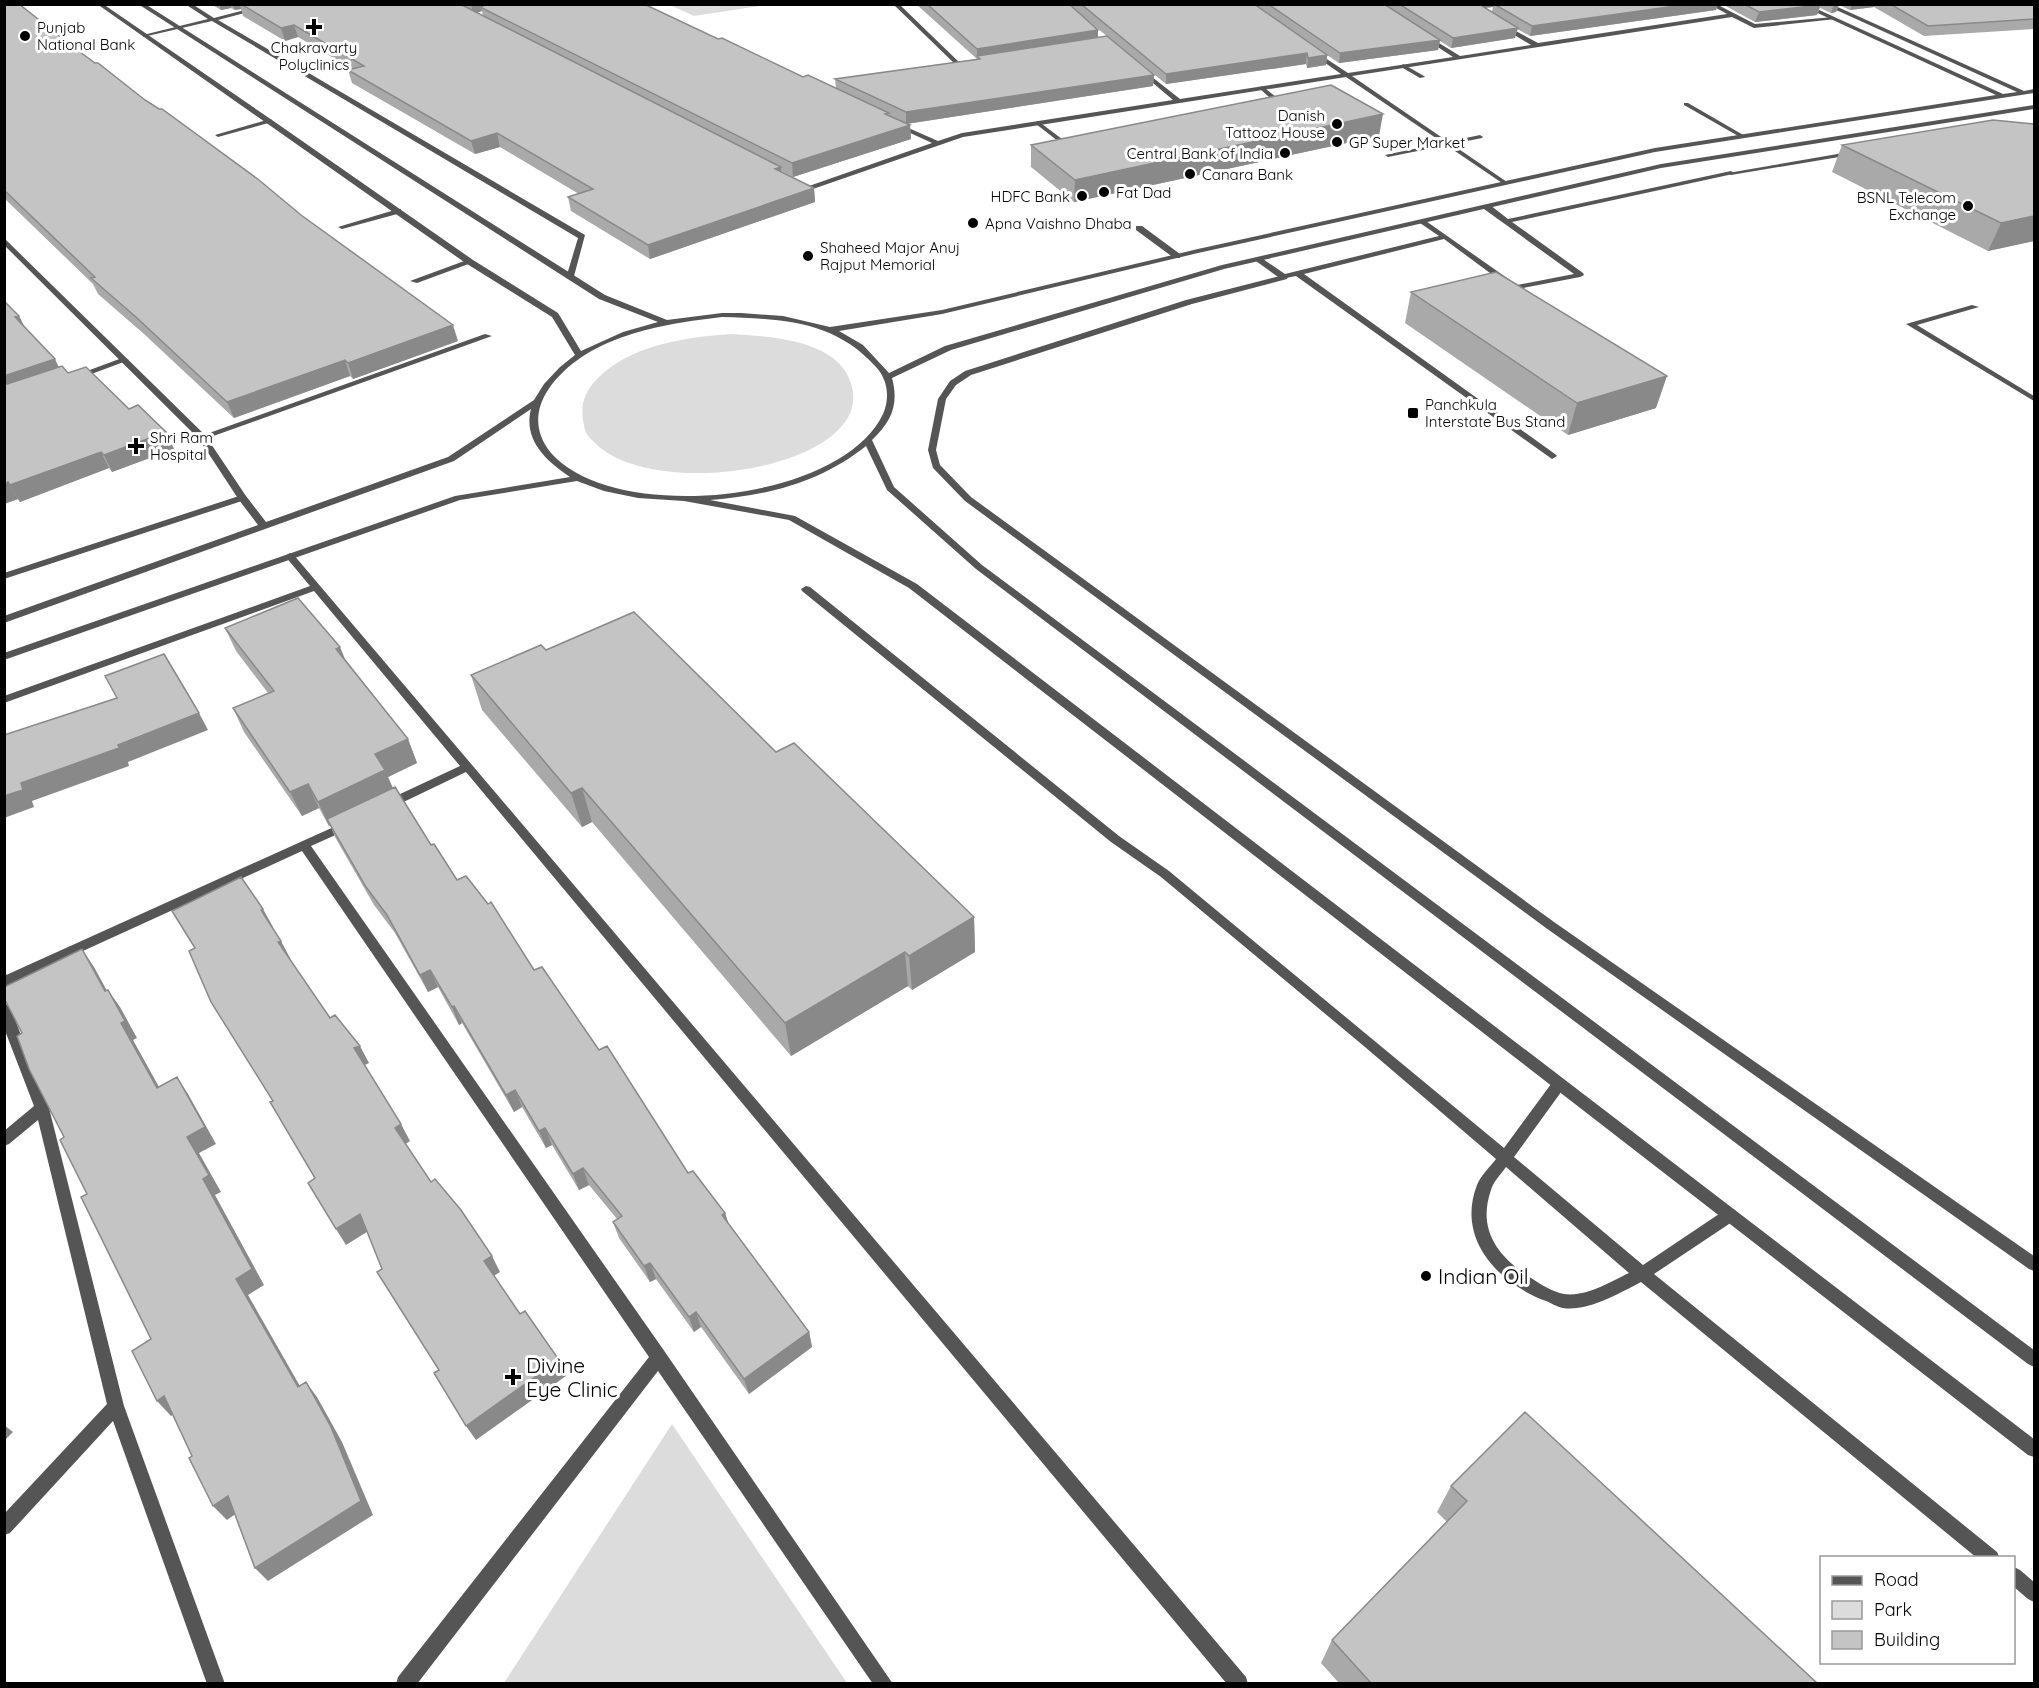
<svg xmlns="http://www.w3.org/2000/svg" width="2039" height="1688" font-family="Quicksand,sans-serif">
  <style>
    .green { fill: #dcdcdc }
    .lines { fill: none; stroke-linecap: round; stroke-linejoin: round }
    .service { fill: #555; fill-rule: evenodd }
    .minor { fill: #555; fill-rule: evenodd }
    .tertiary { fill: #555; fill-rule: evenodd }
    .wall { fill: #a9a9a9; fill-rule: evenodd }
    .shaded-wall { fill: #898989 }
    .building { fill: #c4c4c4; stroke: #898989; stroke-width: 1.5 }
    .poi-dot { fill: #000; stroke: #fff; stroke-width: 2 }
    .labels { text-anchor: middle; dominant-baseline: central; stroke-width: 6; stroke-linejoin: round; paint-order: stroke }
    .far-poi-label { font-size: 15px; fill: #000; stroke: #fff; text-anchor: start }
    .near-poi-label { font-size: 21px; fill: #000; stroke: #fff; text-anchor: start }
  </style>
  <rect width="100%" height="100%" fill="#fff"/>
  <path class="green" d="M670 5V4L766 5 694 16Z
    M731 334C765 336 828 339 847 374 895 464 657 506 595 443 589 437 585 434 584 425 580 407 583 394 596 380 629 345 686 337 731 334Z
    M672 1424 847 1683H504Z"/>
  <g class="lines">
    <path class="service" d="M1403 64 1424 76 1425 77 1420 78 1401 67Z
      M1262 86 1276 97V99L1259 102V100L1269 97 1259 88Z
      M1684 103H1688L1745 136 1740 137 1684 105Z
      M270 119 272 120V122L218 137 215 135Z
      M1038 121 1066 142 1074 140 1077 142 1063 145 1036 124V122Z
      M1480 135 1483 137 1482 138 1388 157 1385 155Z
      M1731 171 1734 173 1733 174 1512 222 1583 273 1584 275 1580 277 1513 290 1444 239 1304 274 1555 454 1557 456 1552 459 1296 276 1281 279 1253 259 1260 257 1285 274 1439 236 1420 223 1419 221 1423 219 1517 285 1574 274 1484 209V205H1490L1508 219Z
      M398 209H401V213L342 229 338 227Z
      M1136 226H1142L1180 254V258H1174L1136 230Z
      M467 260 474 262 417 283 410 281Z
      M1972 305 1979 307 1917 325 2034 396V401L1906 324Z
      M485 334 492 336 205 439 202 440 198 437Z
      M806 586 810 587 1119 836 1169 871 1504 1148 1554 1080 1559 1078 1564 1080 1566 1084 1564 1088 1514 1157 1643 1265 1725 1210 1730 1208 1735 1210 1737 1215 1735 1220 1654 1274 1997 1552 2000 1558H1977L1641 1282C1620 1293 1587 1312 1563 1308 1557 1307 1551 1303 1546 1301 1498 1283 1456 1239 1477 1185 1481 1175 1490 1167 1496 1159L1365 1047 1161 877 1111 842 802 591 801 589ZM1506 1167 1629 1273C1610 1282 1587 1297 1564 1294 1553 1292 1540 1284 1531 1278 1498 1257 1477 1230 1491 1190 1493 1182 1501 1174 1506 1167Z
      M2014 1567 2020 1570 2034 1582V1602L2028 1599 2014 1587Z"/>
    <path class="minor" d="M185 4H192L214 18 268 4H279L218 20 585 235 573 280 566 278 578 238 212 21 143 37V35L208 19Z
      M893 4H899L961 64V66H957Z
      M1709 4H1716L1755 24 1833 17 1836 19 1754 28 1732 17 1352 76 1507 182 1508 183 1505 185 1346 77 963 137 810 190H806L794 183 797 181 809 186 932 143 895 126 894 125 897 123 938 141 962 133 1173 100 1140 72 1142 69 1180 99 1341 74 1311 53 1313 50 1348 73 1453 57 1424 38 1426 35 1460 56 1531 45 1501 27 1503 24 1538 43 1727 14Z
      M1855 151 1857 152V154L1731 175 1728 173Z
      M1284 275 1288 277 1287 279 1192 304 971 375 956 385 946 399 936 450 940 465 971 497 1554 922 2034 1256V1271L2029 1269 1546 928 965 501 933 468 928 450 938 399 950 381 965 371 1186 300Z
      M122 358 129 360 78 379 71 377Z
      M242 495 247 498 245 500 4 579V573Z
      M290 553 293 554 1246 1677 1248 1684H1227L466 772 391 808H383L381 805 383 802 460 766 314 591 4 703V696L310 586 285 556Z
      M347 821 353 825 351 828 311 846 665 1352 893 1684H873L658 1371 417 1684H396L398 1677 649 1357 302 851 4 987V976Z
      M4 1004 9 1005 11 1009 49 1108 124 1406 225 1684H207L113 1421 10 1533 4 1535V1514L107 1404 38 1120 9 1144 4 1146V1131L34 1106 4 1028Z"/>
    <path class="tertiary" d="M97 4H103L272 120 473 260 558 313 581 351 623 332 658 322 599 299 138 4H145L605 295 667 320 722 313H741L783 316 830 327 942 310 1198 249 1655 148 1996 95 1798 4H1806L2003 94 2017 92 1823 4H1831L2024 91 2034 89V93L1655 152 1198 253 942 314 839 331 863 345 889 373 945 346 1222 265 1661 164 2034 105V109L1661 168 1224 269 951 350 892 378C899 404 892 421 872 440L894 487 982 565 2034 1350V1367L2028 1364 976 569 887 490 866 446C821 482 767 496 710 500L795 516 917 584 2034 1439V1457L2028 1455 909 588 789 520 684 501 638 498 604 491 577 481 460 500 4 660V653L455 496 570 477C546 461 523 440 531 409L454 461 4 623V616L258 525 239 500 199 439 4 245V238L205 435 246 496 266 522 448 457 534 400 544 384 560 367 575 355 552 317 467 264ZM722 317C781 319 834 320 876 367 888 380 890 398 883 414 841 503 614 525 551 453 535 434 534 411 548 390 585 336 661 324 722 317Z"/>
  </g>
  <path class="wall" d="M4 4 72 46 301 215 458 341 353 379 350 376 234 418 144 334 98 294 93 284 4 198Z
    M211 4H644L690 27 803 77 836 88 835 79 977 59 916 4H1718L1716 10 1530 36 1517 29 1515 38 1451 48 1440 41 1438 50 1339 63 1327 55 1326 65 1307 68 1306 64 1166 84 1071 7 1098 37 1154 75 1153 86 906 124 910 125 911 139 793 177 781 171V172L814 188 815 202 650 259 571 211 568 197 579 194 500 147 475 154 352 83 348 70 352 69 298 37 285 41 243 16 241 9 235 10 231 8 221 10ZM1493 7 1492 12 1484 8ZM482 11 483 16 476 13Z
    M1722 4H2034V29L1924 36 1874 7 1850 10 1839 5 1836 12 1831 13 1820 8 1817 15 1755 22Z
    M2034 124V241L1988 251 1832 172 1842 145Z
    M1379 136 1074 202 1031 167V145Z
    M1411 292 1656 408 1568 435 1405 323Z
    M19 316 24 326 59 367 129 409 166 432 174 449 112 472 109 468 20 502 18 499 4 504Z
    M225 628 346 660 408 739 417 763 388 777 393 788 431 845 457 880 534 970 599 1050 688 1173 725 1213 729 1225 809 1332 812 1347 749 1394 701 1327 694 1332 656 1279 650 1282 619 1238 613 1222 617 1219 589 1185 579 1190 552 1145 546 1148 522 1107 514 1112 462 1023 459 1025 438 987 428 992 395 933 374 905 335 837 330 825 329 826 319 808 302 816 244 732 233 708 268 693 236 651Z
    M546 650 776 752 974 917 975 952 912 990 908 986 791 1056 592 822 582 827 482 710 471 675Z
    M1451 1486 1817 1683H1339L1321 1663 1332 1640 1447 1522 1437 1512Z"/>
  <path class="shaded-wall" d="M219 4H230L231 8 221 10Z
    M232 4H240L241 9 235 10Z
    M471 4H507L480 7 482 11 473 14Z
    M1483 4H1493V7L1482 8Z
    M1690 4H1718L1716 10 1530 36 1532 26Z
    M1834 4H1839L1836 12 1831 13Z
    M1852 4H1875L1874 7 1850 10Z
    M1820 5 1817 15 1755 22 1759 12Z
    M294 25 298 37 285 41 281 28Z
    M1518 28 1515 38 1451 48 1453 38Z
    M1098 30V41L977 56V59V49Z
    M1440 40 1438 50 1339 63 1340 53Z
    M1307 53 1306 64 1166 84V74Z
    M1327 55 1326 65 1307 68 1308 58Z
    M1154 75 1153 86 906 124V112Z
    M1383 114 1379 136 1074 202 1075 180Z
    M910 125 911 139 793 177 792 163Z
    M497 133 500 147 475 154 471 141Z
    M781 167 782 180 775 169Z
    M814 188 815 202 650 259 648 245Z
    M2034 216V241L1988 251 2001 223Z
    M19 316 27 332 15 317Z
    M453 325 458 341 353 379 348 363Z
    M55 359 63 376 4 395V376Z
    M345 360 350 376 234 418 227 402Z
    M1667 376 1656 408 1568 435 1577 403Z
    M166 432 174 449 112 472 104 455Z
    M101 452 109 468 20 502 10 485Z
    M8 482 18 499 4 504V484Z
    M340 647 350 671 336 649Z
    M199 713 208 730 128 762 129 766 32 801 34 807 4 818V796L21 783Z
    M408 739 417 763 388 777 395 794 327 819 330 825 329 826 318 802 375 754Z
    M308 784 319 808 302 816 290 792Z
    M582 788 592 822 582 827 571 793Z
    M263 909 273 927 271 928 261 910Z
    M974 917 975 952 912 990 909 956Z
    M281 941 290 958 288 960 278 942Z
    M82 949 94 967 117 1009 105 991Z
    M905 952 908 986 791 1056 785 1023Z
    M430 970 438 987 428 992 420 975Z
    M108 990 120 1007 137 1038 133 1040 169 1105 157 1088 121 1023Z
    M454 1006 462 1023 459 1025 452 1007Z
    M360 1046 369 1063 363 1066 354 1048Z
    M177 1077 188 1094 216 1144 199 1153 221 1192 215 1195 264 1285 248 1295 309 1402 298 1387 236 1279 203 1179 187 1137Z
    M515 1090 522 1107 514 1112 506 1095Z
    M401 1124 410 1141 404 1145 395 1128Z
    M545 1128 552 1145 546 1148 539 1131Z
    M583 1168 589 1185 579 1190 573 1174Z
    M725 1213 730 1229 722 1215Z
    M360 1214 370 1230 346 1245 336 1229Z
    M492 1256 500 1272 492 1277 484 1261Z
    M650 1263 656 1279 650 1282 644 1266Z
    M696 1312 701 1327 694 1332 689 1317Z
    M809 1332 812 1347 749 1394 744 1379Z
    M559 1360 566 1376 476 1440 466 1426Z
    M306 1382 317 1397 342 1442 373 1515 268 1581 255 1568Z
    M164 1396 178 1411 171 1416 157 1401Z
    M4 1425 13 1432 4 1441Z
    M228 1496 241 1510 227 1520 213 1506Z"/>
  <path class="building" d="M4 4H19L72 46 95 63H98L145 100 159 109H162L259 180 301 215 453 325 348 363 345 360 227 402 137 318 91 278 95 277 4 190Z
    M241 4H460L781 167 775 169 814 188 648 245 568 197 593 189 497 133 471 141 348 70 364 66 294 25 281 28Z
    M488 4H644L718 39 722 38 803 77 808 75 889 113 885 114 910 125 792 163 480 7Z
    M927 4H1069L1098 30 977 49Z
    M1081 4H1254L1327 55 1308 58 1307 53 1166 74Z
    M1268 4H1384L1440 40 1340 53Z
    M1399 4H1479L1518 28 1453 38Z
    M1494 4H1690L1532 26Z
    M1744 4H1819L1820 5 1759 12Z
    M1890 4H2034V19L1928 26Z
    M1107 36 1154 75 906 112 835 79 980 59 977 56Z
    M1331 85 1383 114 1075 180 1031 145Z
    M1993 120 2034 124V216L2001 223 1842 145Z
    M1496 272 1667 376 1577 403 1411 292Z
    M4 301 19 316 15 317 55 359 4 376Z
    M62 366 68 373 86 367 129 409 138 405 166 432 104 455 101 452 10 485 8 482 4 484V385Z
    M298 598 340 647 336 649 408 739 375 754 385 770 318 802 308 784 290 792 233 708 274 691 225 628Z
    M634 612 776 752 794 743 974 917 909 956 905 952 785 1023 582 788 571 793 471 675 541 645 546 650Z
    M164 654 199 713 118 745 119 748 21 783 23 790 4 796V735L117 698 105 676Z
    M395 787 431 845 434 844 457 880 466 876 488 904 491 902 534 970 542 967 599 1050 607 1046 688 1173 693 1171 725 1213 722 1215 809 1332 744 1379 696 1312 689 1317 650 1263 644 1266 613 1222 622 1216 583 1168 573 1174 545 1128 539 1131 515 1090 506 1095 454 1006 452 1007 430 970 420 975 387 915 366 887 327 819Z
    M241 877 263 909 261 910 281 941 278 942 330 1018 335 1015 360 1046 354 1048 401 1124 395 1128 431 1182 435 1179 461 1210 492 1256 484 1261 520 1314 525 1311 559 1360 466 1426 434 1373 439 1370 377 1272 382 1269 360 1214 336 1229 308 1183 315 1178 270 1102 273 1101 211 1002 189 951 195 948 172 911Z
    M82 949 105 991 108 990 125 1021 121 1023 157 1088 177 1077 205 1127 187 1137 209 1175 203 1179 252 1269 236 1279 298 1387 306 1382 331 1427 361 1501 255 1568 228 1496 213 1506 189 1458 192 1456 164 1396 157 1401 132 1351 151 1339 81 1197 87 1194 60 1140 64 1137 29 1069 17 1036 22 1033 4 998V987Z
    M1525 1412 1817 1683H1371L1332 1640 1467 1501 1451 1486Z"/>
  <g class="poi-dot">
    <path d="M311 18h6v6h6v6h-6v6h-6v-6h-6v-6h6z"/>
    <circle cx="25" cy="36" r="6"/>
    <circle cx="1337" cy="124" r="6"/>
    <circle cx="1337" cy="142" r="6"/>
    <circle cx="1285" cy="153" r="6"/>
    <circle cx="1190" cy="174" r="6"/>
    <circle cx="1104" cy="192" r="6"/>
    <circle cx="1082" cy="196" r="6"/>
    <circle cx="1968" cy="206" r="6"/>
    <circle cx="973" cy="223" r="6"/>
    <circle cx="808" cy="256" r="6"/>
    <rect x="1407" y="407" width="12" height="12" rx="3"/>
    <path d="M133 437h6v6h6v6h-6v6h-6v-6h-6v-6h6z"/>
    <circle cx="1426" cy="1276" r="6"/>
    <path d="M510 1368h6v6h6v6h-6v6h-6v-6h-6v-6h6z"/>
  </g>
  <g class="labels">
    <g class="far-poi-label">
      <text x="37" y="27">Punjab<tspan x="37" dy="17">National Bank</tspan></text>
      <text x="314" y="47" text-anchor="middle">Chakravarty<tspan x="314" dy="17">Polyclinics</tspan></text>
      <text x="1325" y="115" text-anchor="end">Danish<tspan x="1325" dy="17">Tattooz House</tspan></text>
      <text x="1349" y="142">GP Super Market</text>
      <text x="1273" y="153" text-anchor="end">Central Bank of India</text>
      <text x="1202" y="174">Canara Bank</text>
      <text x="1116" y="192">Fat Dad</text>
      <text x="1070" y="196" text-anchor="end">HDFC Bank</text>
      <text x="1956" y="197" text-anchor="end">BSNL Telecom<tspan x="1956" dy="17">Exchange</tspan></text>
      <text x="985" y="223">Apna Vaishno Dhaba</text>
      <text x="820" y="247">Shaheed Major Anuj<tspan x="820" dy="17">Rajput Memorial</tspan></text>
      <text x="1425" y="404">Panchkula<tspan x="1425" dy="17">Interstate Bus Stand</tspan></text>
      <text x="150" y="437">Shri Ram<tspan x="150" dy="17">Hospital</tspan></text>
    </g>
    <g class="near-poi-label">
      <text x="1438" y="1276">Indian Oil</text>
      <text x="526" y="1365">Divine<tspan x="526" dy="24">Eye Clinic</tspan></text>
    </g>
  </g>
  <rect width="2039" height="1688" fill="none" stroke="#000000" stroke-width="12"/>
  <rect x="1820" y="1556" width="195" height="108" fill="#ffffff" stroke="#999999" stroke-width="1.5"/>
  <rect x="1832" y="1576" width="30" height="9" fill="#555555" stroke="#999999" stroke-width="1.5"/>
  <text x="1874" y="1586" font-size="18" fill="#000000">Road</text>
  <rect x="1832" y="1601" width="30" height="18" fill="#dcdcdc" stroke="#999999" stroke-width="1.5"/>
  <text x="1874" y="1616" font-size="18" fill="#000000">Park</text>
  <rect x="1832" y="1631" width="30" height="18" fill="#c4c4c4" stroke="#999999" stroke-width="1.5"/>
  <text x="1874" y="1646" font-size="18" fill="#000000">Building</text>
</svg>
